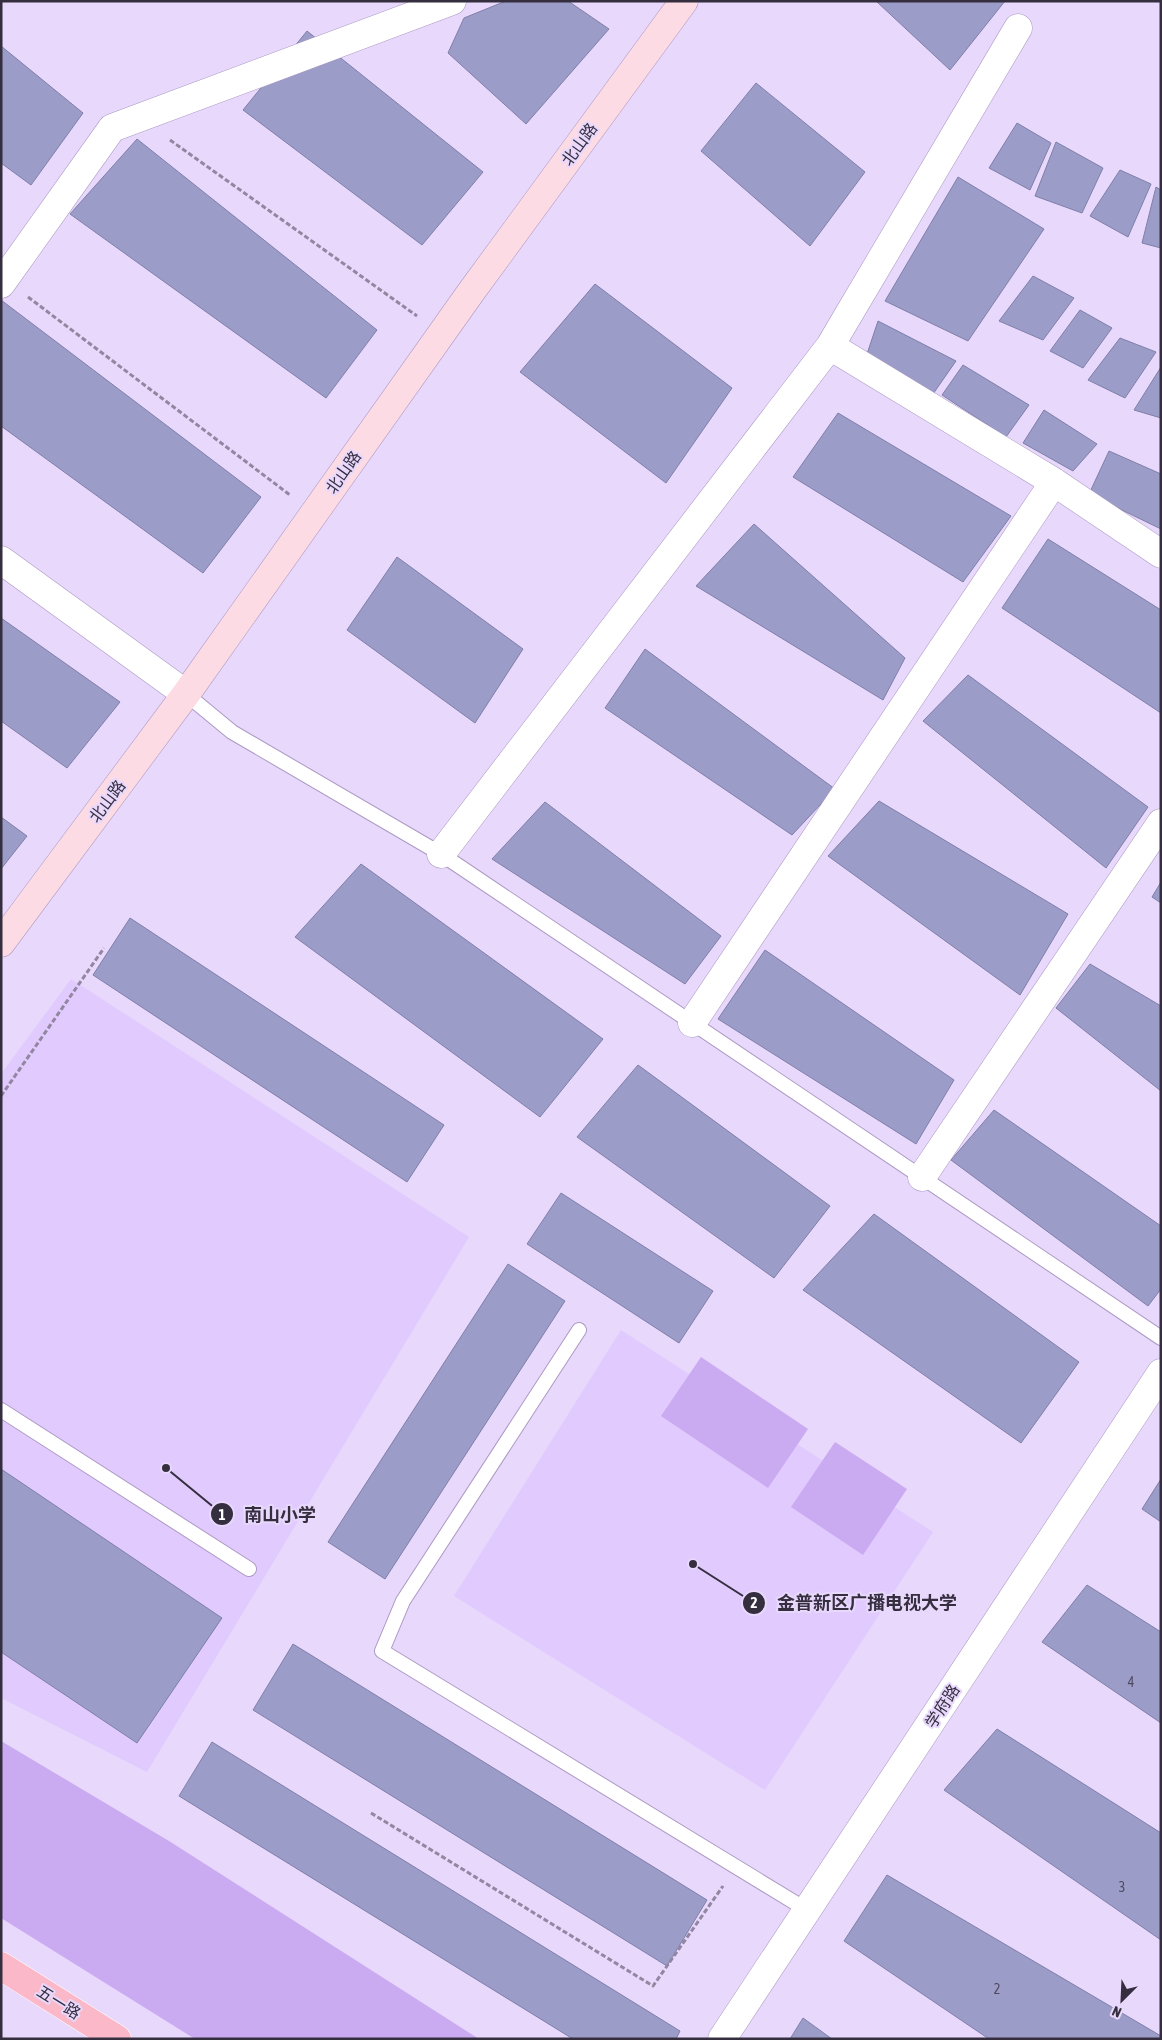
<svg xmlns="http://www.w3.org/2000/svg" width="1162" height="2040" font-family="'Asap Condensed','Noto Sans SC',sans-serif">
  <style>
    .built { fill: #e1cafe }
    .green { fill: #caaaf1 }
    .building { fill: #9c9cc8; stroke: #7f7faa }
    .lines { fill: none; stroke-linecap: round; stroke-linejoin: round }
    .lane-casing { stroke: #ac99c3; stroke-width: 16 }
    .street-casing { stroke: #ac99c3; stroke-width: 29 }
    .secondary-casing { stroke: #ac99c3; stroke-width: 29 }
    .primary-casing { stroke: #fff; stroke-width: 29 }
    .path { stroke: #9286a1; stroke-width: 3; stroke-dasharray: 5 2.5; stroke-linecap: butt }
    .lane { stroke: #fff; stroke-width: 14 }
    .street { stroke: #fff; stroke-width: 28 }
    .secondary { stroke: #fddbe4; stroke-width: 28 }
    .primary { stroke: #fbb8c9; stroke-width: 28 }
    .labels { text-anchor: middle; dominant-baseline: central; stroke-width: 4; stroke-linejoin: round; paint-order: stroke }
    .number-label { font-size: 14px; fill: #4f4a61 }
    .street-label { font-size: 16px; fill: #352e3f; stroke: #e8d8fc }
    .leader { fill: none; stroke: #352e3f; stroke-width: 2 }
    .callout-dot { fill: #352e3f; stroke: #e8d8fc; stroke-width: 2 }
    .mark-label { font-size: 15px; text-anchor: middle; font-weight: bold; fill: #fff }
    .callout-label { font-size: 18px; text-anchor: middle; font-weight: bold; fill: #352e3f; stroke: #e8d8fc; stroke-width: 4; stroke-linejoin: round; paint-order: stroke }
  </style>
  <rect width="100%" height="100%" fill="#e8d8fc"/>
  <path class="built" d="M71 979 469 1237 147 1772 1 1698V1074Z
    M621 1330 933 1532 765 1790 454 1596Z"/>
  <path class="green" d="M701 1357 808 1429 768 1488 661 1416Z
    M835 1442 907 1489 863 1555 791 1507Z
    M1 1741 169 1841 479 2039H195L1 1918Z"/>
  <path class="building" d="M506 1H568L609 29 526 124 448 53 464 18Z
    M876 1H1005L950 70Z
    M307 31 483 172 422 245 243 110Z
    M1 46 83 113 31 185 1 163Z
    M756 83 865 172 810 246 701 151Z
    M1017 123 1051 143 1030 190 989 168Z
    M137 139 377 330 326 398 70 214Z
    M1056 142 1103 168 1082 213 1035 196Z
    M1120 170 1151 184 1128 237 1090 216Z
    M958 177 1044 229 968 341 885 301Z
    M1156 187 1161 190V248L1142 243Z
    M1033 276 1074 298 1043 340 999 321Z
    M595 284 732 388 666 483 520 372Z
    M1 300 261 497 203 573 1 426Z
    M1080 310 1112 328 1083 368 1050 351Z
    M878 321 956 361 933 394 866 357Z
    M1120 338 1156 352 1125 398 1088 380Z
    M963 365 1029 405 1006 437 942 395Z
    M1161 367V418L1134 410Z
    M1044 410 1097 444 1073 471 1023 443Z
    M838 413 1011 516 963 582 793 477Z
    M1109 451 1161 474V529L1089 494Z
    M754 524 905 658 883 700 696 586Z
    M1048 539 1161 610V713L1002 608Z
    M397 557 523 649 475 723 347 630Z
    M1 618 120 702 67 768 1 721Z
    M645 649 835 789 792 835 605 708Z
    M968 675 1148 807 1106 868 923 721Z
    M879 801 1068 914 1020 995 828 856Z
    M545 802 721 936 685 984 492 859Z
    M1 817 27 836 1 869Z
    M361 864 603 1039 540 1117 295 937Z
    M1161 882V903L1152 897Z
    M130 918 444 1125 407 1182 93 975Z
    M765 950 954 1080 916 1144 718 1019Z
    M1090 964 1161 1006V1091L1056 1008Z
    M638 1065 830 1206 774 1278 577 1137Z
    M994 1110 1161 1226V1289L1148 1306 951 1160Z
    M561 1193 713 1291 679 1343 527 1244Z
    M874 1214 1079 1362 1021 1443 803 1290Z
    M508 1264 565 1301 385 1579 328 1542Z
    M1 1469 222 1618 137 1743 1 1652Z
    M1161 1479V1522L1142 1509Z
    M1087 1585 1161 1632V1723L1042 1642Z
    M293 1644 707 1900 667 1966 253 1710Z
    M997 1729 1161 1833V1940L944 1790Z
    M212 1742 680 2031 676 2039H573L179 1796Z
    M887 1875 1161 2036V2039H989L844 1941Z
    M803 2018 832 2039H790Z"/>
  <g class="lines">
    <g class="lane-casing">
      <path id="lane" d="M186 694 232 732 441 854 1161 1338
        M579 1330 403 1601 382 1651 807 1910
        M1 1410 249 1569"/>
    </g>
    <g class="street-casing">
      <path id="street" d="M1 284 112 128 452 1
        M830 346 1054 482 1161 554
        M1 560 186 694
        M441 854 830 346 1018 28
        M692 1023 1054 482
        M922 1177 1161 823
        M722 2039 1161 1373"/>
    </g>
    <g class="secondary-casing">
      <path id="secondary" d="M1 943 186 694 471 292 684 1"/>
    </g>
    <g class="primary-casing">
      <path id="primary" d="M1 1966 117 2039"/>
    </g>
    <path class="path" d="M170 140 417 316
      M28 297 290 495
      M1 1096 104 948
      M371 1813 653 1986 723 1886"/>
    <use href="#lane" class="lane"/>
    <use href="#street" class="street"/>
    <use href="#secondary" class="secondary"/>
    <use href="#primary" class="primary"/>
  </g>
  <g class="labels">
    <g class="number-label">
      <text x="1131" y="1682">4</text>
      <text x="1122" y="1887">3</text>
      <text x="997" y="1989">2</text>
    </g>
    <g class="street-label">
      <text transform="translate(579 144) rotate(-54)">北山路</text>
      <text transform="translate(343 472) rotate(-55)">北山路</text>
      <text transform="translate(107 801) rotate(-53)">北山路</text>
      <text transform="translate(942 1706) rotate(-57)">学府路</text>
      <text transform="translate(59 2002) rotate(32)">五一路</text>
    </g>
  </g>
  <path class="leader" d="M166 1468L222 1514M693 1564L754 1603"/>
  <g class="callout-dot">
    <circle cx="166" cy="1468" r="5"/>
    <circle cx="693" cy="1564" r="5"/>
    <circle cx="222" cy="1514" r="12"/>
    <circle cx="754" cy="1603" r="12"/>
  </g>
  <g class="mark-label">
    <text x="222" y="1520">1</text>
    <text x="754" y="1608">2</text>
  </g>
  <g class="callout-label">
    <text x="280" y="1521">南山小学</text>
    <text x="867" y="1609">金普新区广播电视大学</text>
  </g>
  <rect width="1162" height="2040" fill="none" stroke="#352e3f" stroke-width="5"/>
  <g transform="translate(1122 2000) rotate(204)" stroke="#e8d8fc" stroke-width="4" paint-order="stroke">
  <path d="M0-4L9 19L0 12L-9 19Z" fill="#352e3f"/>
  <text y="-8" font-size="14" font-weight="bold" text-anchor="middle" fill="#352e3f">N</text>
  </g>
</svg>
